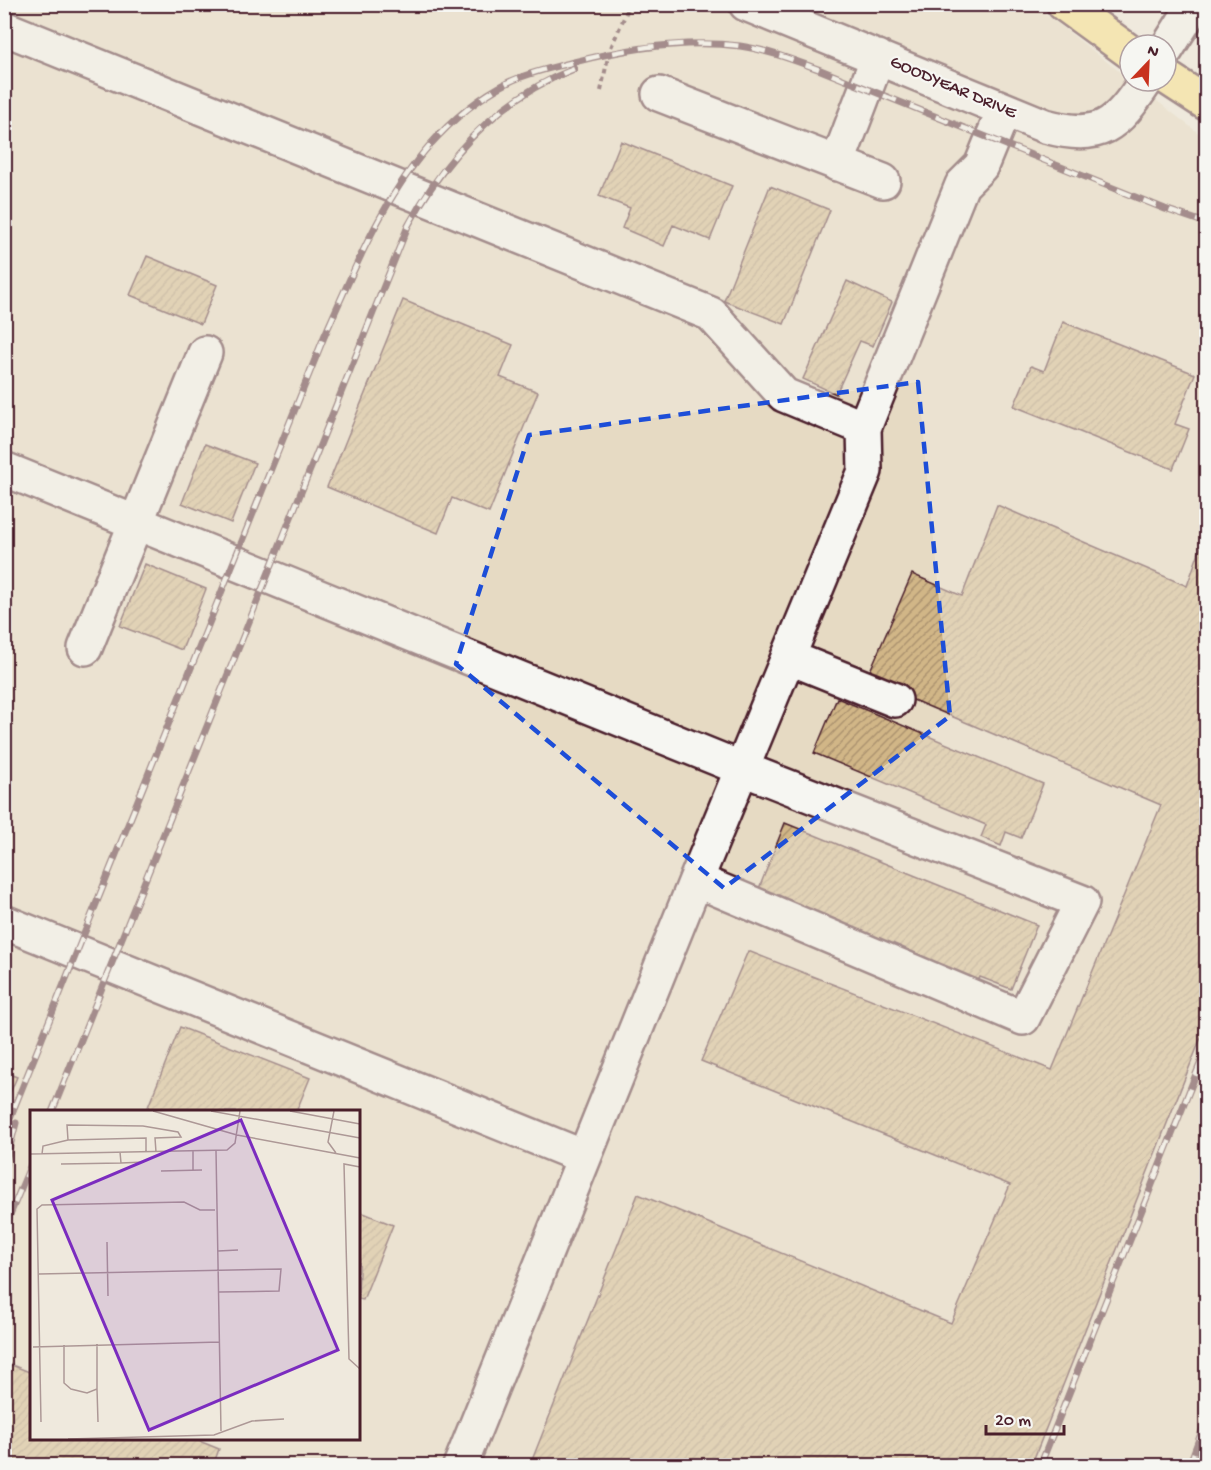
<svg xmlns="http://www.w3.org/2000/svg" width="1211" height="1470" font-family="'Gochi Hand',sans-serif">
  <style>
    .built { fill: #e6dac3; fill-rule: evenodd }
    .building { fill: url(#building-hatch); stroke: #4a1f2b; stroke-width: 1.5 }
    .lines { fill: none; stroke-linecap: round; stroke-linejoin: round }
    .minor-casing { stroke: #4a1f2b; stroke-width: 38 }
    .major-casing { stroke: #4a1f2b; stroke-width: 38 }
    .highway-casing { stroke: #4a1f2b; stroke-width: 38 }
    .path { stroke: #4a1f2b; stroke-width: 4; stroke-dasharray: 4.5 4.5; stroke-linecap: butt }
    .minor { stroke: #f6f6f2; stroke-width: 33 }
    .major { stroke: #fae180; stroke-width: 33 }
    .highway { stroke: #fae180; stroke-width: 33 }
    .rail-casing { stroke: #4a1f2b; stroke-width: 7 }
    .rail { stroke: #f6f6f2; stroke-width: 4.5; stroke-dasharray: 14; stroke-linecap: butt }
    .marked { fill: none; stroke: #1d4ed8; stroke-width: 4.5; stroke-dasharray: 12 8; stroke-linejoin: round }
    .labels { text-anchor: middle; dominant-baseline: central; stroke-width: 4.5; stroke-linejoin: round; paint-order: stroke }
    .street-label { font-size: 18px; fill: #4a1f2b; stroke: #f6f6f2 }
    .inset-road { fill: none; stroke: #ad9896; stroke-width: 1.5 }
    .view { fill: #7b2cbf; fill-opacity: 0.15; stroke: #7b2cbf; stroke-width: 3 }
    .inset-edge { fill: none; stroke: #4a1f2b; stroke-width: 3 }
  </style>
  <defs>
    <pattern id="building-hatch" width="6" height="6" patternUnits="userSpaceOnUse" patternTransform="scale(1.5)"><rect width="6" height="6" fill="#d1b687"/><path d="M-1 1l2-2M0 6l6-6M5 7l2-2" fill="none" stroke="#ac936f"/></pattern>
  </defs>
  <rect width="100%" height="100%" fill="#efe9dd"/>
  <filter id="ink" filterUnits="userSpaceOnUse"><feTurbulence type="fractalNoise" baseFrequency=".0167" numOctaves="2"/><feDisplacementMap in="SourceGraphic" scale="12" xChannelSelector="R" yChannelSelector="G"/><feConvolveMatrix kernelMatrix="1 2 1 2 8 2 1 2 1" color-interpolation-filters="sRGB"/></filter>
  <g filter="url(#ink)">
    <path class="built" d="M5 5H1034L1206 139V1465L5 1466ZM32 1112H358V1438H32Z"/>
    <path class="building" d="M621 141 732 186 710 240 673 225 664 246 622 228 630 208 599 196Z
      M770 186 830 210 784 324 724 301Z
      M147 256 217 285 201 324 130 295Z
      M847 281 892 302 873 346 860 341 836 394 803 379Z
      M403 300 513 345 500 377 538 392 489 513 452 498 438 533 327 487Z
      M1063 322 1195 374 1175 424 1189 429 1173 469 1014 406 1031 366 1044 371Z
      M205 444 255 463 231 523 182 503Z
      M997 505 1187 586 1206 532V1025L1031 1466H546L532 1460 638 1194 951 1323 1010 1185 701 1061 748 951 1052 1070 1161 805 866 680 912 574 962 596Z
      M145 564 206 589 182 650 120 626Z
      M837 698 1043 784 1021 838 1006 832 1001 846 981 837 986 825 814 753Z
      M785 823 1037 925 1011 989 980 977 977 985 756 896Z
      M180 1027 310 1078 296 1112H146Z
      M4 1072 17 1077 4 1107Z
      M361 1212 393 1225 363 1300 358 1299Z
      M4 1362 32 1373V1438H192L219 1449 213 1466H21L4 1459Z"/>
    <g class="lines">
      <g class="minor-casing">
        <path id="minor" d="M746 4 1045 126C1101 141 1116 126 1146 81
          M4 28 711 314 784 395 864 428
          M1166 50 1195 4
          M659 94 883 181
          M837 164 878 57
          M4 469 743 769 1082 902 1023 1018 696 880
          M85 648 205 353
          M788 657 895 700
          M4 922 584 1157
          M460 1466 696 880 865 471 864 428 962 185 981 166 1004 110"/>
      </g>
      <g class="major-casing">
        <path id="major" d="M1166 77 1206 103"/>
      </g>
      <g class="highway-casing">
        <path id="highway" d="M1064 4 1130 52"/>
      </g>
      <path class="path" d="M601 91 609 52 630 4"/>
      <use href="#minor" class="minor"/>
      <use href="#major" class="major"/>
      <use href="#highway" class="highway"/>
      <g class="rail-casing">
        <path id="rail" d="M52 1112 408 226C446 156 498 98 574 69
          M4 1133 324 337C353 272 381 202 428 147 450 122 479 97 509 82 530 72 552 68 574 62 628 48 684 39 740 46 767 50 793 60 818 69L1165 209 1206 223
          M4 1169 16 1123
          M4 1229 32 1162
          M1040 1466 1206 1049
          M1189 1466 1206 1420"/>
      </g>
      <use href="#rail" class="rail"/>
    </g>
  </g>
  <path d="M0 0H1211V1470H0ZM918 382 950 716 724 888 456 664 529 435Z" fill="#efe9dd" fill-opacity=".55" fill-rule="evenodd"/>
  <path class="marked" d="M918 382 950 716 724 888 456 664 529 435Z"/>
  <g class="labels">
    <g class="street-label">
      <text transform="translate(953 88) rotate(23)">GOODYEAR DRIVE</text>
    </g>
  </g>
  <g transform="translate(30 1110)">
    <rect width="330" height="330" fill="#efe9dd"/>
    <path class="inset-road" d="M123 1 207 25M181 1 330 28M260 1 330 14M304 1 298 32 306 43M207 25 330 48M163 41V60M186 41 191 321M116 42V28L38 30 37 15 113 16 148 22 151 27 125 28 126 42M0 44 197 40 205 33 210 1M12 44 13 36 38 30M91 53 114 52M31 54 91 53 90 42M330 57 314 54 319 249 330 259M131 61 172 60M77 132 78 186M188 141 208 140M9 164 251 159 249 181 189 182M34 235V273L41 279 57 283 67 279V234M3 237 190 232M67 279 68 312M11 312 7 99 12 95 154 92 170 100H185M38 329 184 325 222 311 254 309"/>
    <path class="view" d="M211 10 308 240 119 320 22 90Z"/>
    <rect width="330" height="330" class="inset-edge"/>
  </g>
  <rect width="1211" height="1470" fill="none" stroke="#f6f6f2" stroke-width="24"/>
  <rect x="12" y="12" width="1187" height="1446" fill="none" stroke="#4a1f2b" stroke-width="2" filter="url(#ink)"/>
  <g transform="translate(1148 63) rotate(23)"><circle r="28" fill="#f6f6f2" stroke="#b1a0a2" stroke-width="1.5"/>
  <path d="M0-4.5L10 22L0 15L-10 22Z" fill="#c8321e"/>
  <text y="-9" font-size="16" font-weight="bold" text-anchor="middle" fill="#4a1f2b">N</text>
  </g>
  <path d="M986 1425v9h78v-9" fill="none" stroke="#4a1f2b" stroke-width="3"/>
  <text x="995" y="1425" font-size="18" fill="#4a1f2b" stroke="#f6f6f2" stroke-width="4.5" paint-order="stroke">20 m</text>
</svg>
